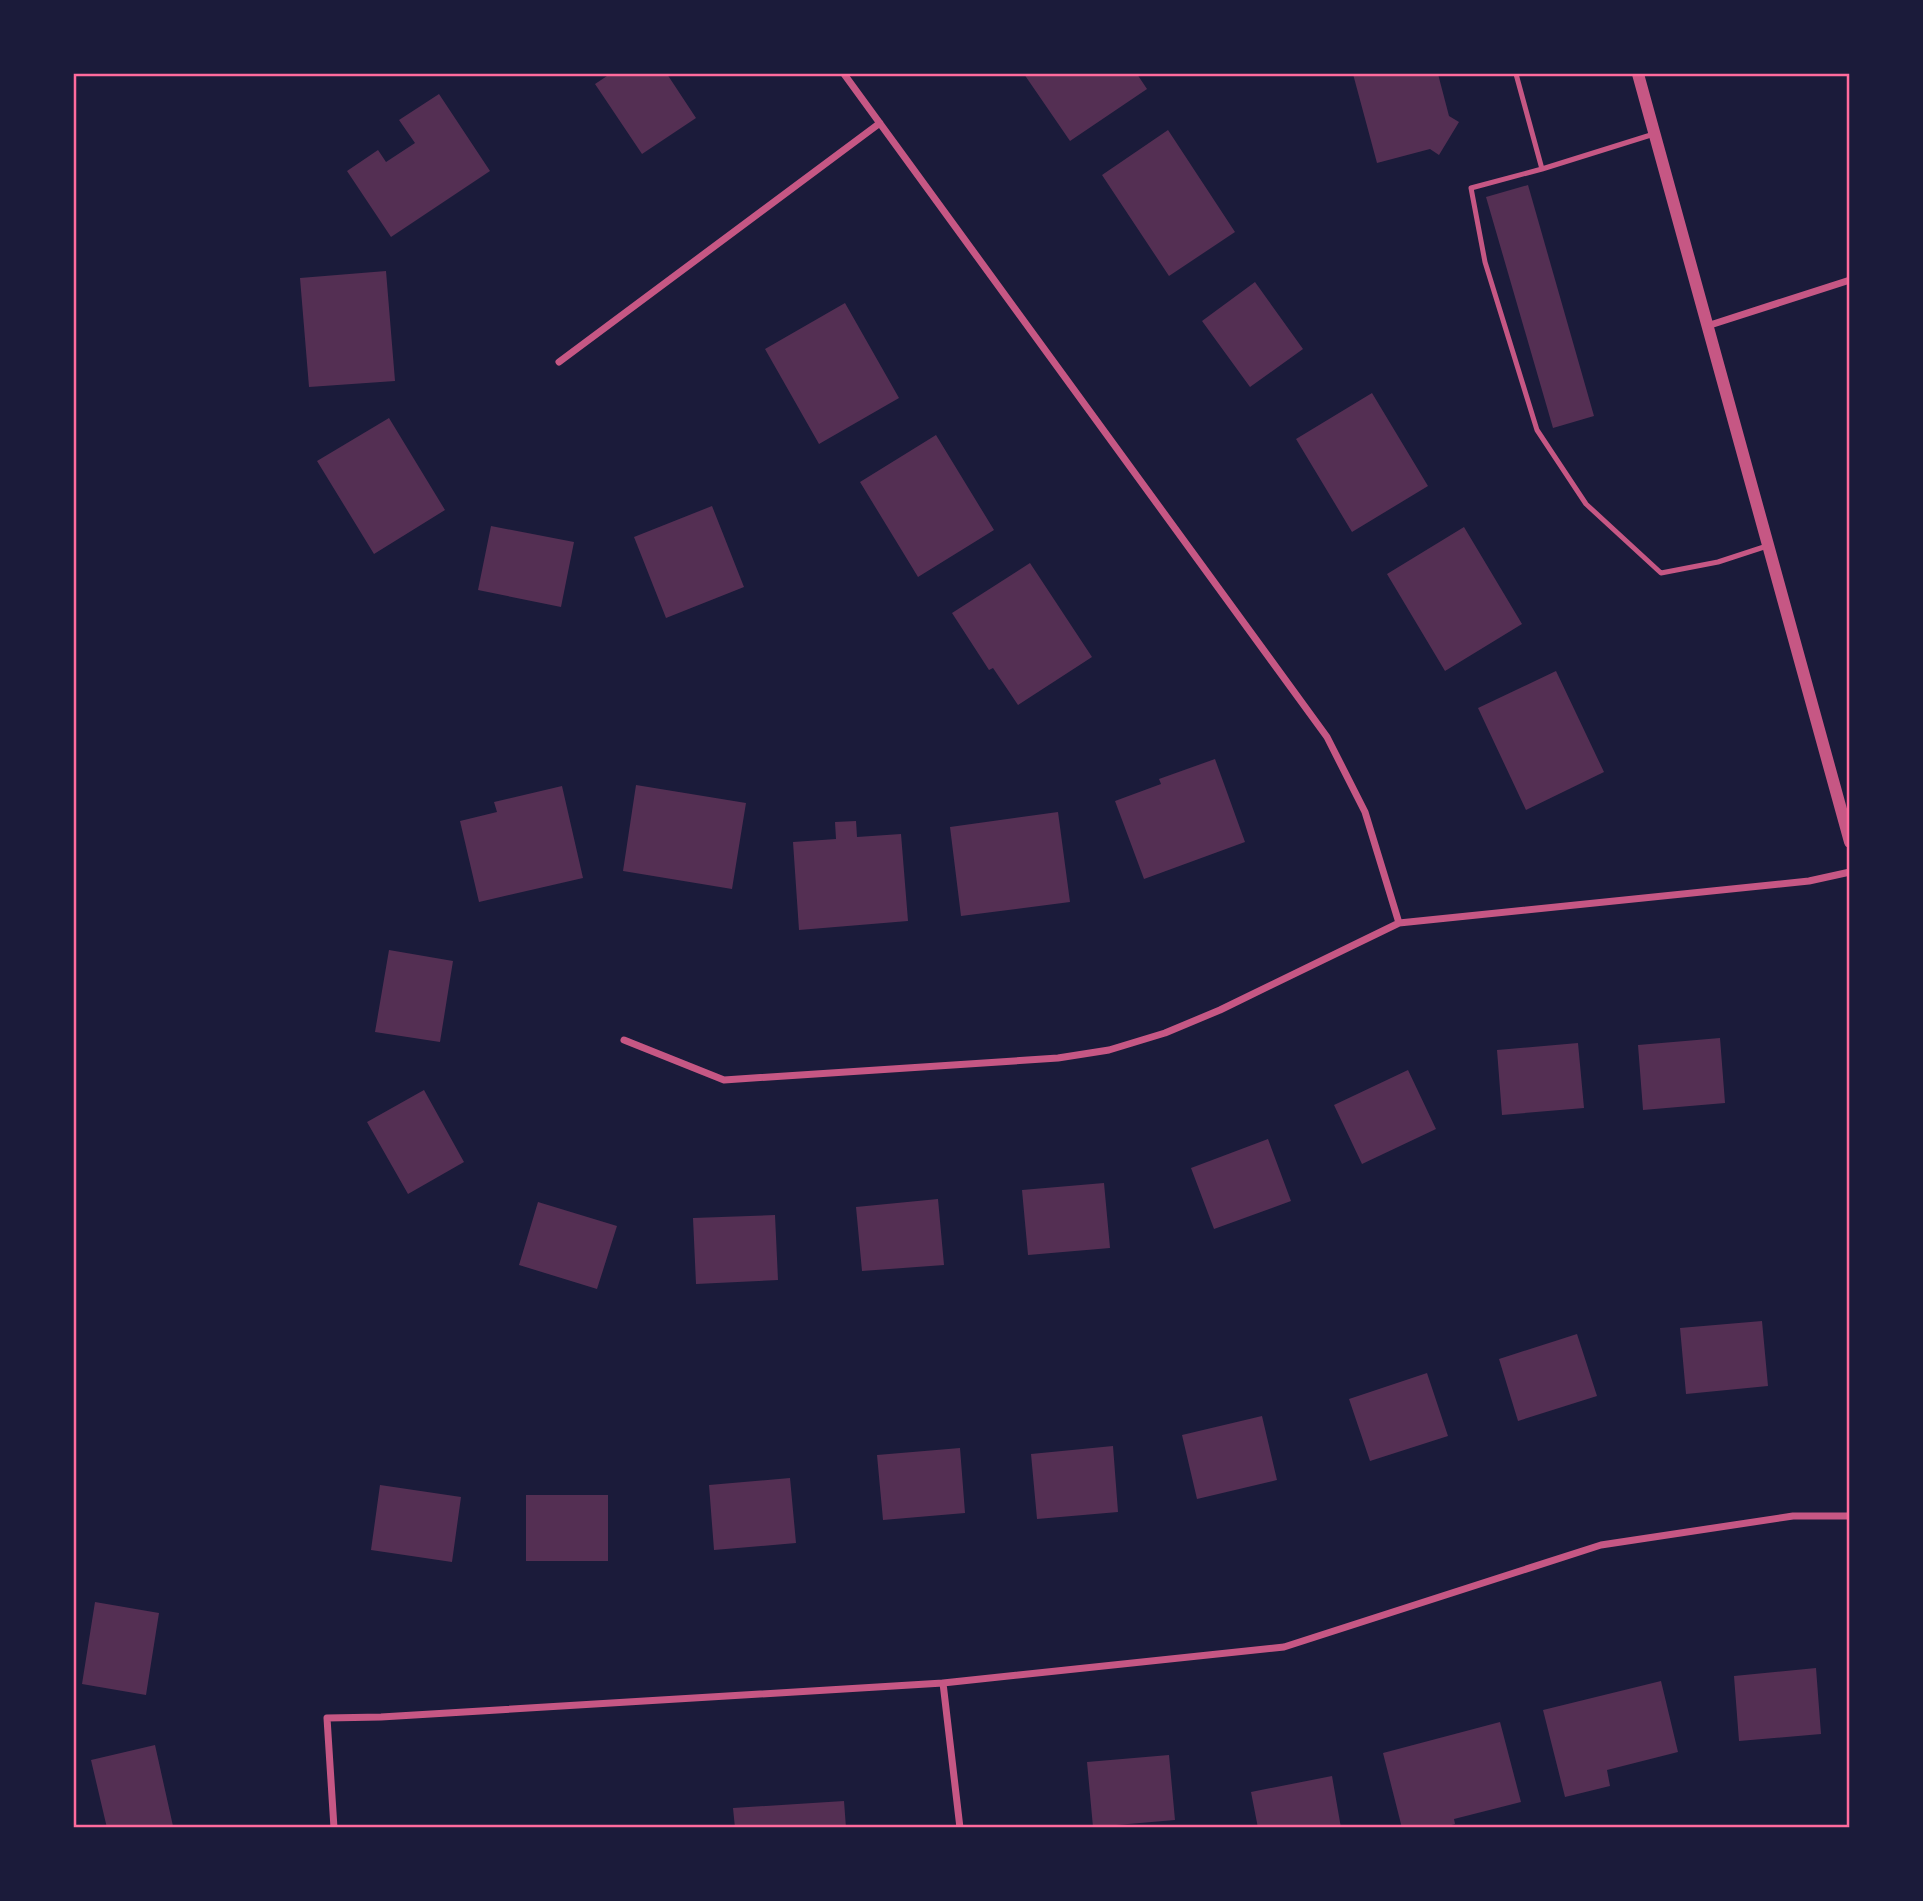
<svg xmlns="http://www.w3.org/2000/svg" width="1923" height="1901" font-family="'Times New Roman',serif">
  <style>
    .building { fill: #542f53 }
    .lines { fill: none; stroke-linecap: round; stroke-linejoin: round }
    .service { stroke: #c65784; stroke-width: 5 }
    .minor { stroke: #c65784; stroke-width: 7 }
    .tertiary { stroke: #c65784; stroke-width: 12 }
    .neatline { fill: none; stroke: #ff6b9d; stroke-width: 2.5 }
  </style>
  <rect width="100%" height="100%" fill="#1b1b3a"/>
  <path class="building" d="M610 74H667L696 118 642 154 595 84Z
    M1024 74H1137L1147 89 1070 141Z
    M1353 74H1438L1449 116 1459 122 1439 155 1430 149 1377 163Z
    M439 94 490 171 391 237 347 171 378 150 386 162 415 143 399 120Z
    M1168 130 1235 232 1169 276 1102 175Z
    M1528 185 1594 416 1553 428 1486 197Z
    M386 271 395 381 309 387 300 278Z
    M1255 282 1303 349 1250 387 1202 321Z
    M845 303 899 398 819 444 765 349Z
    M1372 393 1428 486 1352 532 1296 439Z
    M389 418 445 510 374 554 317 461Z
    M936 435 994 530 918 577 860 482Z
    M712 506 744 587 666 618 634 537Z
    M491 526 574 542 561 607 478 590Z
    M1464 527 1522 624 1445 671 1387 574Z
    M1030 563 1092 657 1018 705 993 668 989 670 952 613Z
    M1556 671 1604 772 1526 810 1478 708Z
    M1215 759 1245 842 1144 879 1115 801 1161 784 1159 779Z
    M636 785 746 803 732 889 623 871Z
    M562 786 583 878 479 902 460 821 497 812 494 802Z
    M1058 812 1070 902 961 916 950 827Z
    M856 821 857 837 901 834 908 921 799 930 793 842 836 839 835 822Z
    M389 950 453 961 440 1042 375 1032Z
    M1720 1038 1725 1103 1643 1110 1638 1045Z
    M1578 1043 1584 1108 1502 1115 1497 1050Z
    M1408 1070 1436 1129 1362 1164 1334 1105Z
    M424 1090 464 1162 408 1194 367 1122Z
    M1268 1139 1291 1201 1214 1229 1191 1168Z
    M1104 1183 1110 1248 1028 1255 1022 1190Z
    M938 1199 944 1265 862 1271 856 1207Z
    M538 1202 617 1226 597 1289 519 1265Z
    M775 1215 778 1280 696 1284 693 1218Z
    M1762 1321 1768 1386 1686 1394 1680 1328Z
    M1577 1334 1597 1396 1518 1421 1499 1359Z
    M1427 1373 1448 1436 1370 1461 1349 1399Z
    M1262 1416 1277 1480 1197 1499 1182 1435Z
    M1113 1446 1118 1512 1037 1519 1031 1454Z
    M960 1448 965 1513 883 1520 877 1455Z
    M790 1478 796 1543 714 1550 709 1485Z
    M380 1485 461 1497 452 1562 371 1550Z
    M526 1495H608V1561H526Z
    M95 1602 159 1613 146 1695 82 1684Z
    M1816 1668 1821 1734 1739 1741 1734 1676Z
    M1661 1681 1678 1752 1607 1770 1610 1786 1565 1797 1543 1710Z
    M1500 1722 1521 1802 1454 1819 1455 1824 1441 1828H1402L1383 1753Z
    M155 1745 173 1826 107 1828 91 1760Z
    M1169 1755 1175 1820 1093 1827 1087 1762Z
    M1332 1776 1341 1828H1258L1251 1792Z
    M844 1801 846 1828H735L733 1808Z"/>
  <g class="lines">
    <path class="service" d="M1516 74 1542 169 1654 134
      M1542 169 1471 188 1485 262 1537 430 1586 504 1661 573 1718 562 1767 546"/>
    <path class="minor" d="M844 74 1327 737 1365 812 1399 923
      M1707 326 1850 280
      M559 362 880 123
      M624 1040 724 1080 1058 1058 1109 1050 1165 1033 1220 1010 1399 923 1809 881 1850 872
      M943 1683 960 1828
      M334 1828 327 1718 381 1717 943 1683 1284 1647 1601 1545 1793 1516H1850"/>
    <path class="tertiary" d="M1638 74 1850 842"/>
  </g>
  <rect width="1923" height="1901" fill="none" stroke="#1b1b3a" stroke-width="150"/>
  <rect x="75" y="75" width="1773" height="1751" class="neatline"/>
</svg>
